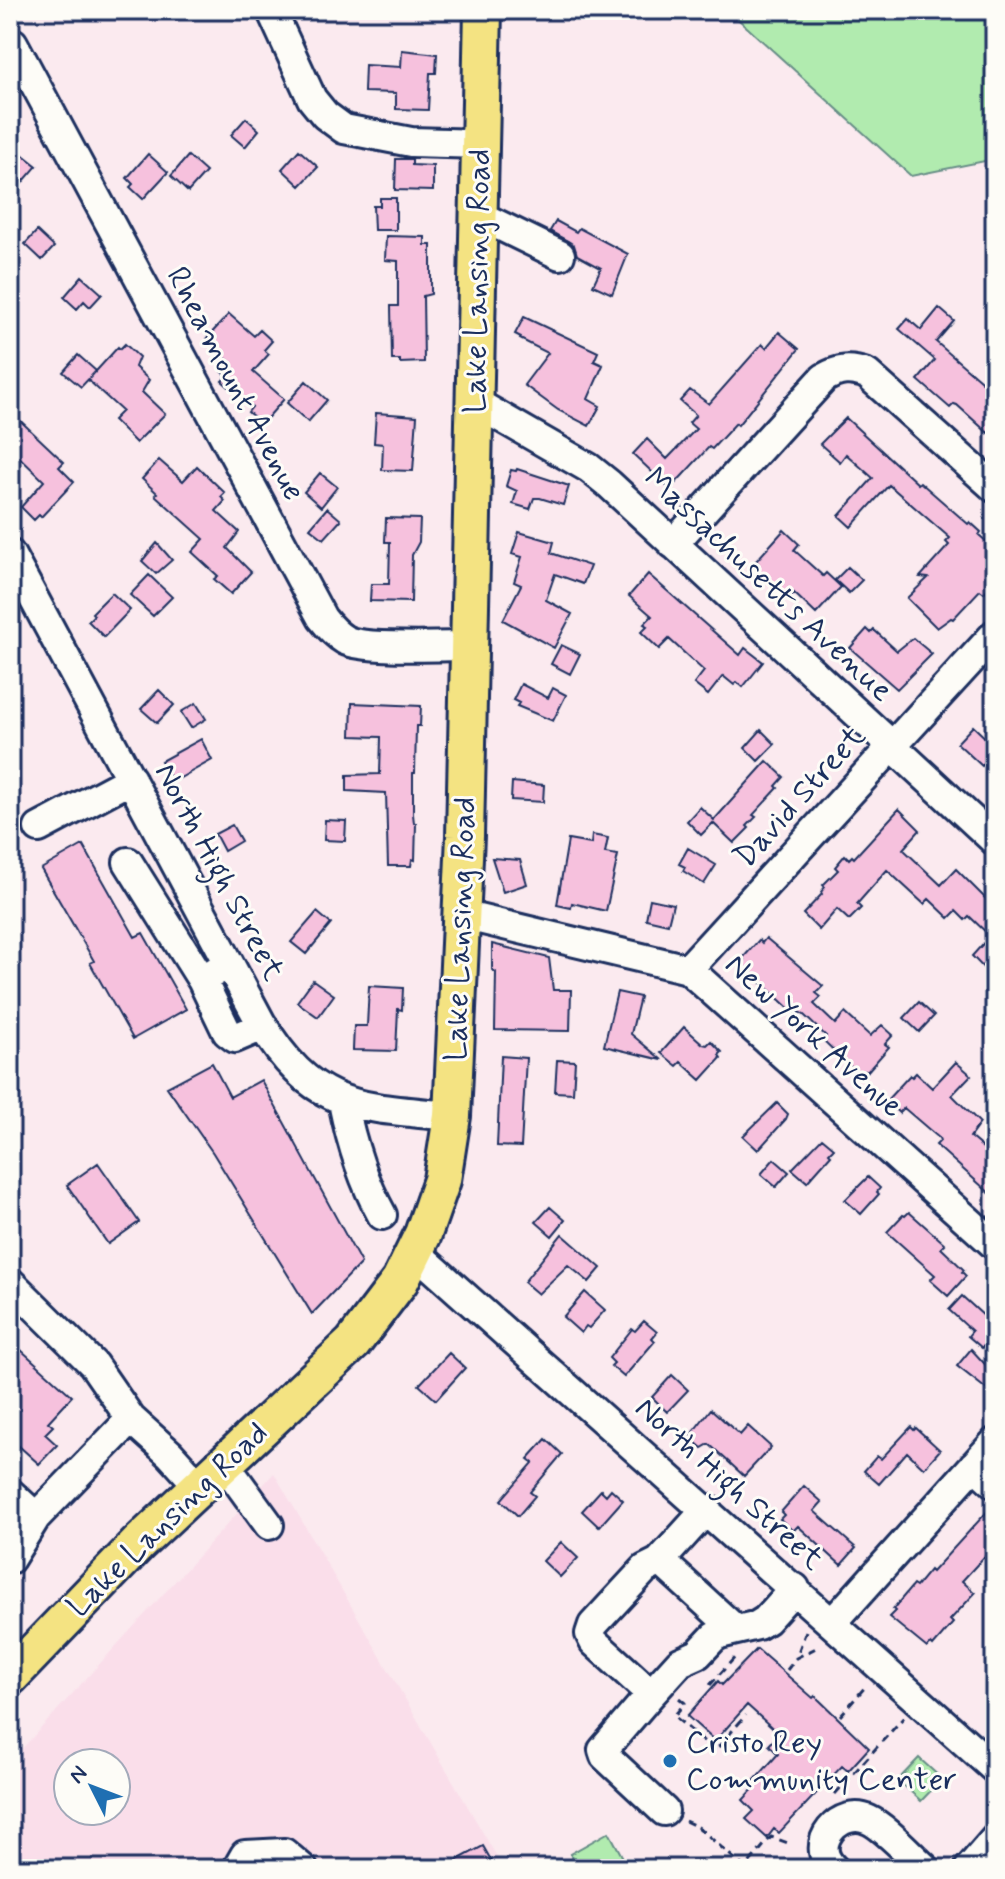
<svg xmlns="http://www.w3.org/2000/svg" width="1005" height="1879" font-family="Mynerve,sans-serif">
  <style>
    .built { fill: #fadeea; fill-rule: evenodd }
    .green { fill: #b1ebaf; stroke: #668d86; stroke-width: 2 }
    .building { fill: #f6c1dd; stroke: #1b2f5e; stroke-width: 2 }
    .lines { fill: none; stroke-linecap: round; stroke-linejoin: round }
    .minor-casing { stroke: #1b2f5e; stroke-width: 34 }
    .major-casing { stroke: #1b2f5e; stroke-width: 42 }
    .path { stroke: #1b2f5e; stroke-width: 3; stroke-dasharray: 8 6; stroke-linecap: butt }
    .minor { stroke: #fdfcf7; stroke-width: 28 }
    .major { stroke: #f4e382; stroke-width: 36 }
    .poi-dot { fill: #1f6fb2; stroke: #fdfcf7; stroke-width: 3 }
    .labels { text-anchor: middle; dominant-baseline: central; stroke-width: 6; stroke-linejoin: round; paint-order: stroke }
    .street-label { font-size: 32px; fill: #1b2f5e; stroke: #fdfcf7 }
    .poi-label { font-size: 32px; fill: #1b2f5e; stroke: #fdfcf7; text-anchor: start }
  </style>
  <rect width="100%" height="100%" fill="#fbeaef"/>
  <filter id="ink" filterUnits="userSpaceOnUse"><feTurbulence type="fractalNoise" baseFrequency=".0125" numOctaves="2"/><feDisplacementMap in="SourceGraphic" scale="16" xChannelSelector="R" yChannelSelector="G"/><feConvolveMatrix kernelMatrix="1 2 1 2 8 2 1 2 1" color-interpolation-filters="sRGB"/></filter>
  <g filter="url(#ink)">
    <path class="built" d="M274 1473 504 1869H10V1762ZM68 1763H116V1811H68Z"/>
    <path class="green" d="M728 10H995V159L911 176Z
      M919 1758 942 1779 921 1801 898 1780Z
      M609 1832 629 1869H578L570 1854Z"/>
    <path class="building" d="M402 50 437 54 436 73H430L428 110 396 109V93L364 92 365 65 401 67Z
      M246 118 259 130 245 147 231 135Z
      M17 150 37 166 10 197V158Z
      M299 150 318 167 300 186 282 169Z
      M148 154 168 172 143 199 130 187 133 184 127 178Z
      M188 156 206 172 188 192 171 176Z
      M396 159H412V165L433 166V191L395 190Z
      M380 198H396V230H374L373 206H380Z
      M556 221 576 232 579 228 628 254 612 294 593 285 601 268 577 255 574 245 550 231Z
      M37 231 54 247 42 260 25 244Z
      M386 236 425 237V245H431V294L423 296 424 362 400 363V360H392L391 306H398V261L385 260Z
      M82 276 102 294 90 307 84 301 77 309 64 297Z
      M939 308 954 321 936 342 995 393V426L988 433 957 405 954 404 950 408 918 380 935 360 899 329 908 319 921 330Z
      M229 314 254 336 260 330 272 341 264 350 269 354 253 372 284 399 262 424 248 412 252 407 222 381 227 376 222 371 230 362 210 344 212 342 207 338Z
      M524 317 598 352 594 361 603 365 588 399 600 406 589 426 558 410 524 385 548 353 520 339 521 337 515 334Z
      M779 332 799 349 738 425 736 423 712 449 709 447 670 489 633 454 647 439 667 459 696 429 689 423 696 415 680 401 690 390 709 404 762 344 766 348Z
      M125 344 139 357 135 367 149 380 142 392 165 414 136 443 113 420 122 411 88 380 118 347 120 349Z
      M78 355 96 371 81 387 63 372Z
      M306 381 327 400 308 422 287 403Z
      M10 411 64 462 59 467 74 482 41 517 39 515 34 520 21 507 44 481 10 448Z
      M376 413 417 416 413 471 382 470 383 444 374 443Z
      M846 418 918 484 920 482 968 524 970 522 981 532 979 535 995 549V580L984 593 980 590 953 619 951 618 937 628 907 598 928 578 920 577 949 545 946 542 950 538 889 485 851 527 839 516 873 478 846 454 840 462 820 444Z
      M159 460 183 481 197 466 225 493 221 497 225 501 216 511 239 532 227 548 251 572 231 594 214 579 218 576 192 552 204 539 155 495 157 493 142 479Z
      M517 469 569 486 563 505 540 498H534L530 509 513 504 517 491 506 486 511 470 516 471Z
      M320 473 337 487 321 507 304 492Z
      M327 508 341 520 324 539 310 528Z
      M386 518 420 519 419 542 412 555 411 602 370 601 371 584H389L390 542H385Z
      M784 530 799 544 794 550 823 576 826 573 841 587 816 614 794 593 789 599 754 567 758 563 756 561Z
      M519 532 554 542 551 553 590 566 583 584 555 574 546 600 572 614 554 648 503 620 521 585 514 582 522 557 512 554Z
      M157 543 172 560 156 574 142 561Z
      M848 567 862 580 849 593 835 580Z
      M648 574 740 655 745 648 763 662 743 687 737 682 734 685 723 676 708 695 694 684 704 671 669 639 659 649 641 632 647 626 644 624 652 616 629 596Z
      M149 575 172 597 153 616 130 595Z
      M112 593 130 610 104 637 88 621 94 615 92 613Z
      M867 629 871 633 874 630 897 651 913 638 932 654 897 689 850 648Z
      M561 645 580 654 570 674 551 664Z
      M521 684 548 698 553 688 566 695 553 721 517 706 519 703 513 700Z
      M159 690 174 705 157 723 141 709Z
      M196 703 206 719 191 728 181 712Z
      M352 703 421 706 420 726H416L415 773H413V814L414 823H416L415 860 412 859 411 866H388L386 793 347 791V775L380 774 381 737 351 736Z
      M973 726 995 747V752L982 766 957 743Z
      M761 730 775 744 758 761 745 748Z
      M201 739 212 760 173 782 161 761Z
      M767 761 784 777 776 786 778 788 753 815 756 817 747 826 749 828 734 843 713 823 701 835 687 821 700 807 714 820Z
      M512 782 544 785 543 802 511 800Z
      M899 809 920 830 903 849 941 885 956 869 995 908V980L972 956 990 936 969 916 965 920 956 911 949 918 929 899 924 904 887 870 857 904 861 908 849 920 837 909 819 930 803 914 822 894 821 892 825 887 823 885 838 870 835 867 845 855 849 859 852 856 854 858Z
      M325 820 346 821 345 841 324 840Z
      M232 825 241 841 224 851 215 834Z
      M592 835 608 838 605 853 618 855 606 911 572 903 571 908 557 905 568 840 591 844Z
      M83 845 135 937 143 933 186 1009 133 1039 90 963 94 961 41 869Z
      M688 848 716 865 704 884 683 871 685 867 679 864Z
      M492 858 520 860 527 884 503 892Z
      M650 899 673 904 668 924 646 919Z
      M317 912 331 924 306 954 291 942Z
      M766 938 823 986 816 993 821 997 814 1004 835 1024 845 1013 870 1036 882 1025 893 1035 885 1044 889 1047 867 1072 865 1071 860 1076 823 1040 826 1036 804 1015 799 1012 796 1015 741 964 744 960 742 959 759 940 762 943Z
      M492 944 549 958 553 990H571L570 1031 495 1030 496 972 492 970Z
      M313 980 334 995 318 1017 297 1002Z
      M369 986 403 988 402 1010 398 1009 396 1051 353 1050 354 1026H367Z
      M617 992 640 997 631 1034 662 1060 604 1046Z
      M919 1002 934 1016 919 1032 904 1018Z
      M684 1027 703 1044 707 1045 711 1041 722 1052 719 1055 721 1058 701 1080 681 1062 677 1066 661 1053Z
      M501 1056 526 1058 521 1147 497 1146Z
      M557 1060 575 1061 573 1093 555 1092Z
      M956 1062 971 1075 952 1095 980 1123 970 1137 995 1158V1198L936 1145 940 1141 939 1138 904 1108 899 1113 886 1101 910 1075 912 1077 916 1073 932 1088Z
      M212 1063 230 1097 261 1080 361 1263 312 1314 213 1153 167 1087Z
      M777 1103 788 1114 786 1119 758 1150 743 1136Z
      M822 1138 834 1148 829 1153 831 1155 807 1182 792 1169Z
      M774 1159 789 1172 776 1187 761 1174Z
      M98 1163 139 1222 108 1244 67 1185Z
      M868 1177 880 1188 877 1192 879 1194 861 1214 845 1200Z
      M550 1207 565 1220 552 1236 536 1222Z
      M909 1212 945 1244 941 1248 964 1270 962 1272 966 1276 948 1296 930 1280 935 1275 887 1232 903 1215 905 1216Z
      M562 1234 601 1268 589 1282 568 1265 538 1294 524 1282Z
      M585 1292 605 1310 589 1328 586 1326 581 1333 563 1317Z
      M962 1296 985 1317 995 1306V1333L982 1348 968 1336 972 1331 949 1310Z
      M644 1321 657 1332 652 1338 655 1341 624 1377 611 1366 614 1363 609 1358 632 1329 635 1331Z
      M10 1340 72 1396 48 1422 53 1426 45 1434 57 1445 39 1464 10 1438Z
      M971 1349 995 1375V1396L957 1366Z
      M449 1353 465 1368 436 1400 419 1385Z
      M672 1375 688 1390 667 1412 652 1397Z
      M711 1409 740 1435 748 1426 771 1447 744 1476 709 1444 702 1448 689 1437Z
      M911 1427 914 1430 916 1428 940 1450 924 1468 907 1452 879 1484 864 1471 877 1456 881 1459Z
      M546 1439 562 1454 530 1492 535 1496 518 1516 501 1500 533 1463 528 1459Z
      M804 1486 822 1502 814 1511 856 1548 841 1565 798 1526 793 1531 780 1519 784 1515 781 1512Z
      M611 1489 623 1500 599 1527 582 1511 601 1490 606 1495Z
      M995 1503V1567L984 1557 962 1581 975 1593 950 1620 953 1623 933 1646 931 1644 927 1648 889 1617 895 1611 893 1609 913 1585 916 1587 930 1570 932 1572Z
      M561 1542 578 1558 560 1577 543 1561Z
      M757 1649 813 1698 815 1696 869 1748 848 1771 842 1766 779 1833 774 1829 767 1838 746 1819 754 1811 743 1800 757 1785 753 1782 778 1754 769 1745 779 1734 747 1705 715 1741 687 1716 718 1681 722 1685Z
      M483 1846 496 1869H441Z"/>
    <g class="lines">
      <g class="minor-casing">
        <path id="minor" d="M271 10 312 99 325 115 344 129 411 142 482 144
          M13 43 322 618C329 627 335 634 345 640 365 650 443 646 470 646
          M480 216 560 255
          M476 403 589 468 609 484 995 841
          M673 544 824 378C839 369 850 368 867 374L995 488
          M10 554 261 1023C314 1111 360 1107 452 1116
          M39 828 131 779
          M128 862 202 980 229 963
          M462 915 688 969 995 1245
          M688 969 995 634
          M202 980 227 1032 235 1038 263 1026
          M343 1102C351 1142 362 1179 382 1215
          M415 1252 995 1769
          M10 1282 93 1364 131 1419
          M224 1463 269 1525
          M974 1465 995 1484
          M10 1493 36 1517 131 1419 170 1454 199 1486
          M707 1509 659 1562 645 1569 593 1625 590 1634 594 1642 651 1694 680 1662 698 1654 714 1637 720 1634 758 1625 766 1620 795 1588
          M10 1559 36 1517
          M659 1562 666 1566 736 1630
          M833 1622 995 1442
          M651 1694 603 1750 605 1756 664 1811
          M237 1869 245 1855 284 1853 303 1869
          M834 1869C806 1844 841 1806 869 1820 885 1827 911 1856 926 1869
          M969 1869 995 1839"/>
      </g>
      <g class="major-casing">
        <path id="major" d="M10 1677 138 1544 353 1343 400 1281 423 1234 442 1180 452 1116 465 836 483 10"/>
      </g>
      <path class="path" d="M806 1631 796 1658 820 1646
        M787 1670 796 1658
        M710 1685 737 1655
        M679 1698 685 1703 674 1716 715 1751 746 1715
        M840 1716 867 1685
        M835 1794 904 1717
        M988 1815 995 1807
        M685 1821 698 1827 745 1868 771 1837 791 1844"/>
      <use href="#minor" class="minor"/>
      <use href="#major" class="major"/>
    </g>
  </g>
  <circle class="poi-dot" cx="670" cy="1761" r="8"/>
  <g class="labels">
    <g class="street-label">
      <text transform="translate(478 281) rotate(-89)">Lake Lansing Road</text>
      <text transform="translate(235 384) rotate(62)">Rheamount Avenue</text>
      <text transform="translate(768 585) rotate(43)">Massachusetts Avenue</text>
      <text transform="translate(800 797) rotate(-48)">David Street</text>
      <text transform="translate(219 872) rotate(62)">North High Street</text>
      <text transform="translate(461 929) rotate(-88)">Lake Lansing Road</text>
      <text transform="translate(814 1036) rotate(42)">New York Avenue</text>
      <text transform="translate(729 1484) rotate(42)">North High Street</text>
      <text transform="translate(168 1520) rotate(-44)">Lake Lansing Road</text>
    </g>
    <g class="poi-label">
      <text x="686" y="1743">Cristo Rey<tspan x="686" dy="37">Community Center</tspan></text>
    </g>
  </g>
  <rect width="1005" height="1879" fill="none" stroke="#fdfcf7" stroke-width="40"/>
  <rect x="20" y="20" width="965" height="1839" fill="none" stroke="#1b2f5e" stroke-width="3" filter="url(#ink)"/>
  <g transform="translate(92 1787) rotate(312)"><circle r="38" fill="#fdfcf7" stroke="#a3aaba" stroke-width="2"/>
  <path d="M0-6L14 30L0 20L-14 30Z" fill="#1f6fb2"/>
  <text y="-12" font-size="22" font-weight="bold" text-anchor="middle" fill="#1b2f5e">N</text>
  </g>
</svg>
